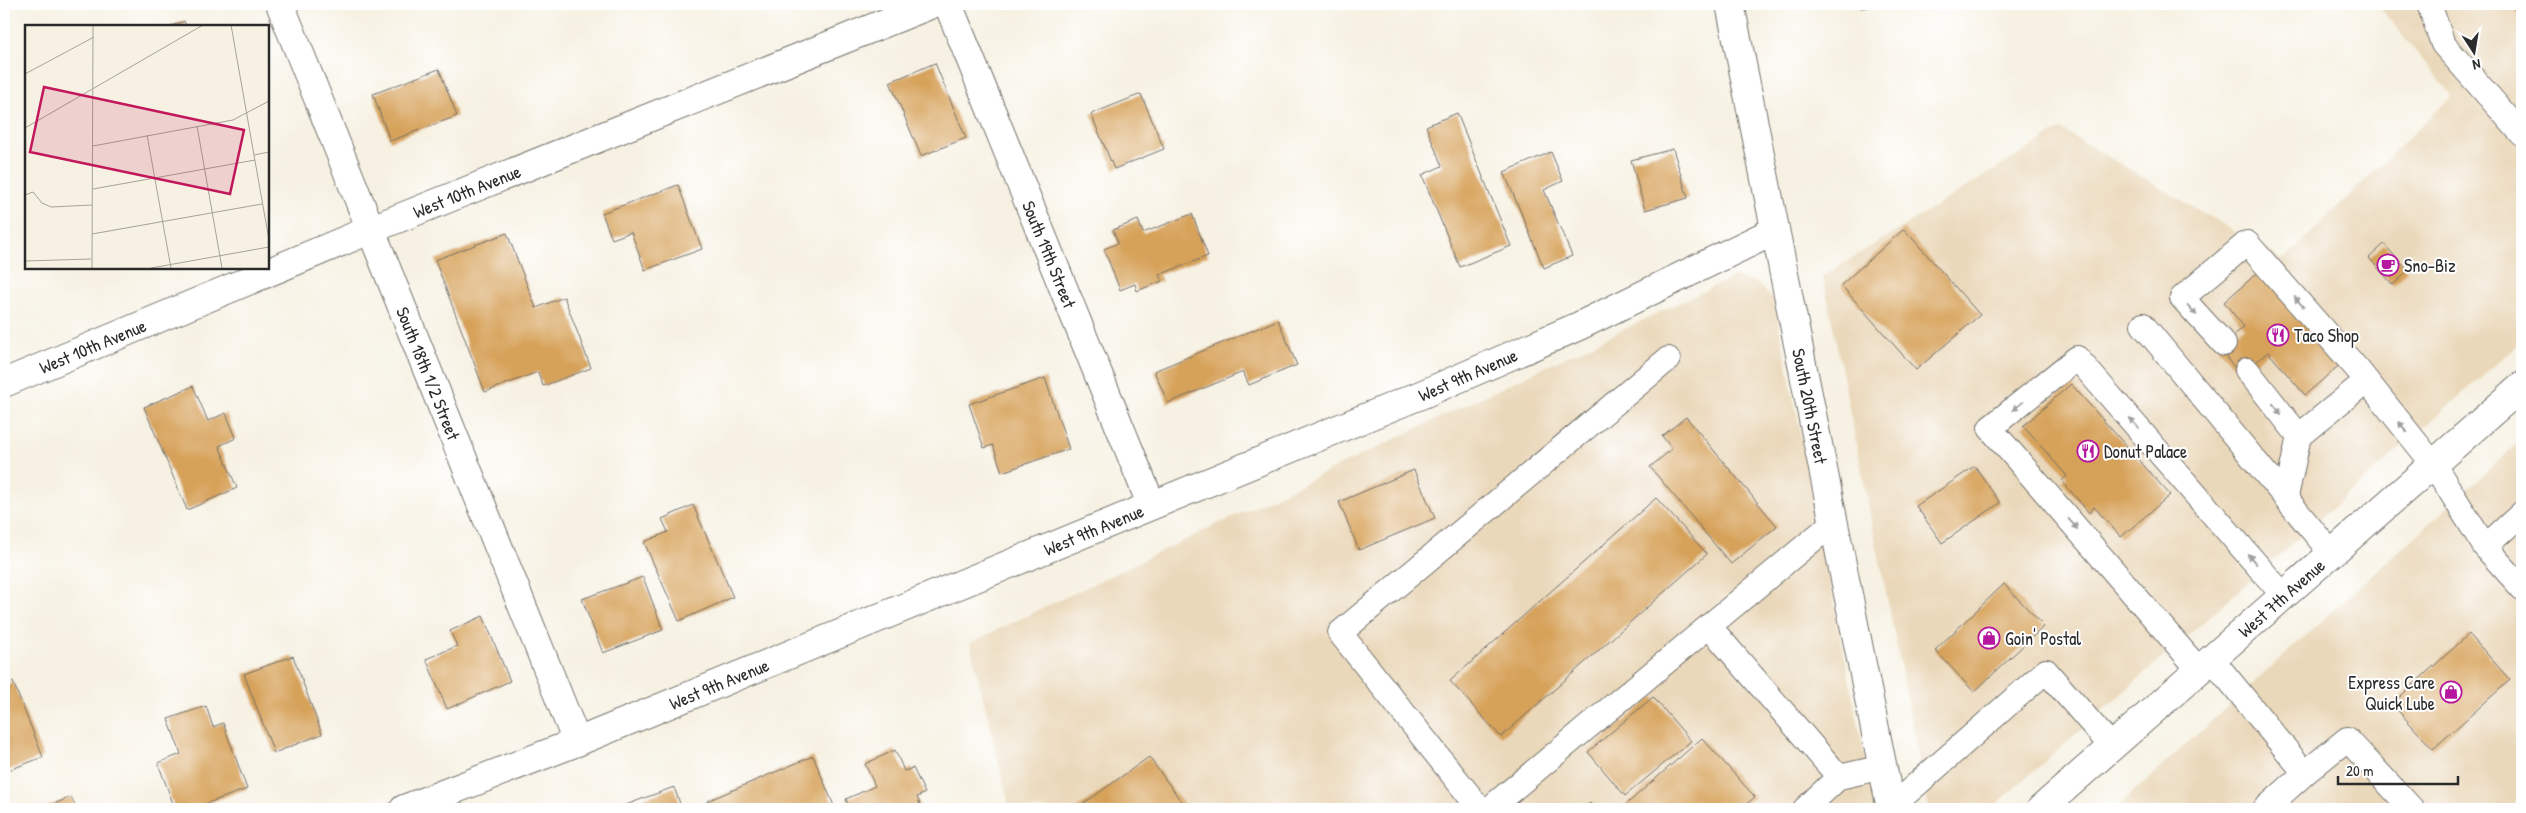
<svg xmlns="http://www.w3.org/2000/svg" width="2526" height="813" font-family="'Patrick Hand',sans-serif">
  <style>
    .built { fill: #ead8ba }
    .building { fill: #d6a159 }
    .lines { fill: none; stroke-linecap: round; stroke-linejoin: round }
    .service-casing { stroke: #72706b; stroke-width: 26 }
    .minor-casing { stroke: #72706b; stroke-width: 30 }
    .primary-casing { stroke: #72706b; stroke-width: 30 }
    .service { stroke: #fff; stroke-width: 24 }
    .minor { stroke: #fff; stroke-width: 28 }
    .primary { stroke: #fff; stroke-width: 28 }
    .oneway { fill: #a0a0a0 }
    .labels { text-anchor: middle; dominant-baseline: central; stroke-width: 4; stroke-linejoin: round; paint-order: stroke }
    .street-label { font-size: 18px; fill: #2b2b2b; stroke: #fff }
    .poi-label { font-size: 18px; fill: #2b2b2b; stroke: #fff; text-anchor: start }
    .inset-road { fill: none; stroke: #a5a299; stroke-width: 1 }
    .view { fill: #c2185b; fill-opacity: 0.15; stroke: #c2185b; stroke-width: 2.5 }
    .inset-edge { fill: none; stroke: #2b2b2b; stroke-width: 2.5 }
  </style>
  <rect width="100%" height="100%" fill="#fff"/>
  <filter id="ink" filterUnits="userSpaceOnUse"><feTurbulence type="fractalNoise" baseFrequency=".02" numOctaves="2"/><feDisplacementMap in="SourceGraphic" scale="10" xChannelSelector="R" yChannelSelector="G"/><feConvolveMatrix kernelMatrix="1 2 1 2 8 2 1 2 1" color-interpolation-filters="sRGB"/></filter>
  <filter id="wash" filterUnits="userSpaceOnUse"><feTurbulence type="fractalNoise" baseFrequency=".0096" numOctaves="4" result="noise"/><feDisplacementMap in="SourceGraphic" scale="20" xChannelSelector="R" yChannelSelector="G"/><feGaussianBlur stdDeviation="1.12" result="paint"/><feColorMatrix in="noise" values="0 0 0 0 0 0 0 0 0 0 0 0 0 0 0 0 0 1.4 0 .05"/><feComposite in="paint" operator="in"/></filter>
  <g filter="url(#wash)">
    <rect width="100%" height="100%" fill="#f6f1e2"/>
    <path class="built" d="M2377 4H2522V341L1991 809H1929L1823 276 2061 129 2283 260 2452 96Z
      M1733 277 1755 282 1774 300 1875 809H1010L970 643Z
      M2522 439V796L2507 809H2115Z"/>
    <g id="blocks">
      <path class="building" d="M1860 4H1879V5L1861 8Z
        M2510 4H2522V18Z
        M184 21 186 26H171Z
        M935 63 966 138 921 156 890 82Z
        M439 69 457 116 390 141 373 94Z
        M1141 94 1164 149 1114 169 1091 114Z
        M1457 113 1511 246 1460 267 1422 175 1442 166 1426 126Z
        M1673 149 1688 198 1645 210 1631 160Z
        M1551 152 1563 181 1544 190 1572 256 1544 268 1504 172Z
        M678 185 702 249 645 270 631 232 612 239 602 213Z
        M1192 214 1208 256 1159 275 1162 281 1137 291 1135 284 1120 290 1104 249 1118 243 1113 230 1138 220 1143 233Z
        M1904 229 1980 315 1916 370 1841 285Z
        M507 233 536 308 564 297 591 368 543 386 538 372 485 392 435 260Z
        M2384 244 2408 271 2393 285 2369 258Z
        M2263 268 2344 361 2305 395 2268 352 2241 375 2218 348 2244 327 2224 302Z
        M1278 320 1297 365 1249 385 1243 372 1168 403 1154 371Z
        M1045 378 1069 449 1002 472 993 445 984 448 969 404Z
        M2071 384 2170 495 2121 537 2094 507 2089 513 2062 481 2067 476 2023 426Z
        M193 386 208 421 226 413 236 438 219 446 237 488 187 510 144 407Z
        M1686 417 1777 526 1731 564 1650 467 1672 449 1662 436Z
        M1975 466 2000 503 1942 543 1916 506Z
        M1414 470 1435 518 1359 550 1339 502Z
        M1656 498 1707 554 1501 737 1450 681Z
        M693 505 733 597 679 621 644 542 668 532 662 519Z
        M643 577 663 630 603 653 582 599Z
        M2004 584 2044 626 1974 692 1935 650Z
        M483 616 510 681 447 709 426 659 457 646 450 631Z
        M2469 634 2510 680 2433 749 2392 704Z
        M293 656 322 734 274 753 244 674Z
        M13 682 43 757 4 772V686Z
        M1653 697 1691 741 1625 796 1588 752Z
        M206 706 213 727 223 723 247 789 191 809H175L158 763 181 754 168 719Z
        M1702 738 1755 797 1740 809H1621Z
        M895 750 904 771 913 768 925 793 917 797 922 809H850L846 799 875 786 865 764Z
        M813 756 834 806 826 809H711L707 801Z
        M1149 757 1187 809H1076Z
        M674 787 682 809H615Z
        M71 797 77 809H41Z
        M1590 803 1595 809H1583Z"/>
    </g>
  </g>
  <g filter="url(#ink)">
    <use href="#blocks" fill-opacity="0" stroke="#72706b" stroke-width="1"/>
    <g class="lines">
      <g class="service-casing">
        <path id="service" d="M2429 4 2443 44 2522 134
          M2143 325 2332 554
          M2224 344 2182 298 2247 243 2359 371 2434 465 2485 547 2522 513
          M2247 370 2299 436 2286 497
          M2299 436 2366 381
          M2485 547 2522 588
          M1709 626 1839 777 1805 809
          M2212 659 2305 773 2265 809
          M2200 671 1990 428 2077 358 2284 596
          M2305 773 2347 739 2412 809
          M1839 777 1883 767
          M1891 807 2046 671 2112 747
          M1480 809 1340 633 1668 359
          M1489 809 1833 523"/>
      </g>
      <g class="minor-casing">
        <g id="minor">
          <path id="s1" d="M280 4 577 742"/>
          <path id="s2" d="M948 4 1151 504"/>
          <path id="s3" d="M1730 4 1891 809"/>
          <path id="s4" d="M4 383 372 229 932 4"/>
          <path id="s5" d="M404 809 577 742 1423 394 1579 326 1774 231"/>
        </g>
      </g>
      <g class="primary-casing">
        <g id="primary">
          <path id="s6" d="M2041 809 2522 386"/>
        </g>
      </g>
      <use href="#service" class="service"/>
      <use href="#minor" class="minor"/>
      <use href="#primary" class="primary"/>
    </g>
    <defs><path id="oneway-solid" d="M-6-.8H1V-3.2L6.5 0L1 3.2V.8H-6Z" transform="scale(1.25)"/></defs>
    <g class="oneway">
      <use href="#oneway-solid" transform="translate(2299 302) rotate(-131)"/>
      <use href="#oneway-solid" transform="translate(2192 310) rotate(48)"/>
      <use href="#oneway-solid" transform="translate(2018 406) rotate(141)"/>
      <use href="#oneway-solid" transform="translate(2277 409) rotate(52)"/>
      <use href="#oneway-solid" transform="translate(2134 423) rotate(-131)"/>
      <use href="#oneway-solid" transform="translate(2403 427) rotate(-129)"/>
      <use href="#oneway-solid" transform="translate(2073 524) rotate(49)"/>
      <use href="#oneway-solid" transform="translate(2252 559) rotate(-131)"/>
    </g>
  </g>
  <defs>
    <g id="cafe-ring" transform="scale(1.125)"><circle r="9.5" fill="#fff" stroke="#b5179e" stroke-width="1.5"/><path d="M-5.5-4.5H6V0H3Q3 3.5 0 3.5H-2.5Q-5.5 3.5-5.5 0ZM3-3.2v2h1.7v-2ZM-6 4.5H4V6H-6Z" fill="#b5179e"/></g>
    <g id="restaurant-ring" transform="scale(1.125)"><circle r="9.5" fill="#fff" stroke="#b5179e" stroke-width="1.5"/><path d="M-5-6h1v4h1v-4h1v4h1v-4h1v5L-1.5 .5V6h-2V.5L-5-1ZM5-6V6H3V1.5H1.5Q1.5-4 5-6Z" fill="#b5179e"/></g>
    <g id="shop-ring" transform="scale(1.125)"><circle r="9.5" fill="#fff" stroke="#b5179e" stroke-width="1.5"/><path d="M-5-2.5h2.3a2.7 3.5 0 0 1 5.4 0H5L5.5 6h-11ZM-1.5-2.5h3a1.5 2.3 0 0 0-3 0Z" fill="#b5179e"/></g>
  </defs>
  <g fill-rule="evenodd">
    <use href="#cafe-ring" x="2388" y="265"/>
    <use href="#restaurant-ring" x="2278" y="335"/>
    <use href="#restaurant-ring" x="2088" y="451"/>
    <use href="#shop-ring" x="1989" y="638"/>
    <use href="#shop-ring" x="2451" y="692"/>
  </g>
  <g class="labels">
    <g class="street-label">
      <text stroke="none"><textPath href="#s4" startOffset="501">West 10th Avenue</textPath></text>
      <text stroke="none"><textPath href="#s2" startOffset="270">South 19th Street</textPath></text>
      <text stroke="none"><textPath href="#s4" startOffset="96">West 10th Avenue</textPath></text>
      <text stroke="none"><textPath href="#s1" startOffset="398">South 18th 1/2 Street</textPath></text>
      <text stroke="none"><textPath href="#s5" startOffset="1149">West 9th Avenue</textPath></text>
      <text stroke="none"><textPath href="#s3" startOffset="410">South 20th Street</textPath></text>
      <text stroke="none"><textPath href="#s5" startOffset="744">West 9th Avenue</textPath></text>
      <text stroke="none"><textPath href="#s6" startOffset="320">West 7th Avenue</textPath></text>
      <text stroke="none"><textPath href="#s5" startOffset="339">West 9th Avenue</textPath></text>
    </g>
    <g class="poi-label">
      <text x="2404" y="265">Sno-Biz</text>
      <text x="2294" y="335">Taco Shop</text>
      <text x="2104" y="451">Donut Palace</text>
      <text x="2005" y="638">Goin' Postal</text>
      <text x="2435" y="682" text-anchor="end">Express Care<tspan x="2435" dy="21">Quick Lube</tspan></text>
    </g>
  </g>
  <g transform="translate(25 25)">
    <rect width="244" height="244" fill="#f6f1e2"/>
    <path class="inset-road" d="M206 0 244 215M0 49 69 12M172 101 197 243M0 103 178 0M122 110 146 243M68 121 208 95 244 76M229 130 244 127M68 164 230 135M0 170 8 167 17 178 26 182 67 180M67 209 237 179M0 236 66 234M67 243 68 0M126 243 244 222"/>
    <path class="view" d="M19 62 219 105 205 169 5 127Z"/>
    <rect width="244" height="244" class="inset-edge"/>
  </g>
  <rect width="2526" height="813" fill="none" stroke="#fff" stroke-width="20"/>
  <g transform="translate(2474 52) rotate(168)" stroke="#ffffff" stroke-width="4" paint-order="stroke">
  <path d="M0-4L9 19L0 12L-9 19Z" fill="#2b2b2b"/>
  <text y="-8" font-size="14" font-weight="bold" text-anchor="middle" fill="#2b2b2b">N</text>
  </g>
  <path d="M2338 776v8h120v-8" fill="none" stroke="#2b2b2b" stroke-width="2.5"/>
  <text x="2346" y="776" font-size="15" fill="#2b2b2b" stroke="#ffffff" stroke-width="4" paint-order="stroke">20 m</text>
</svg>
